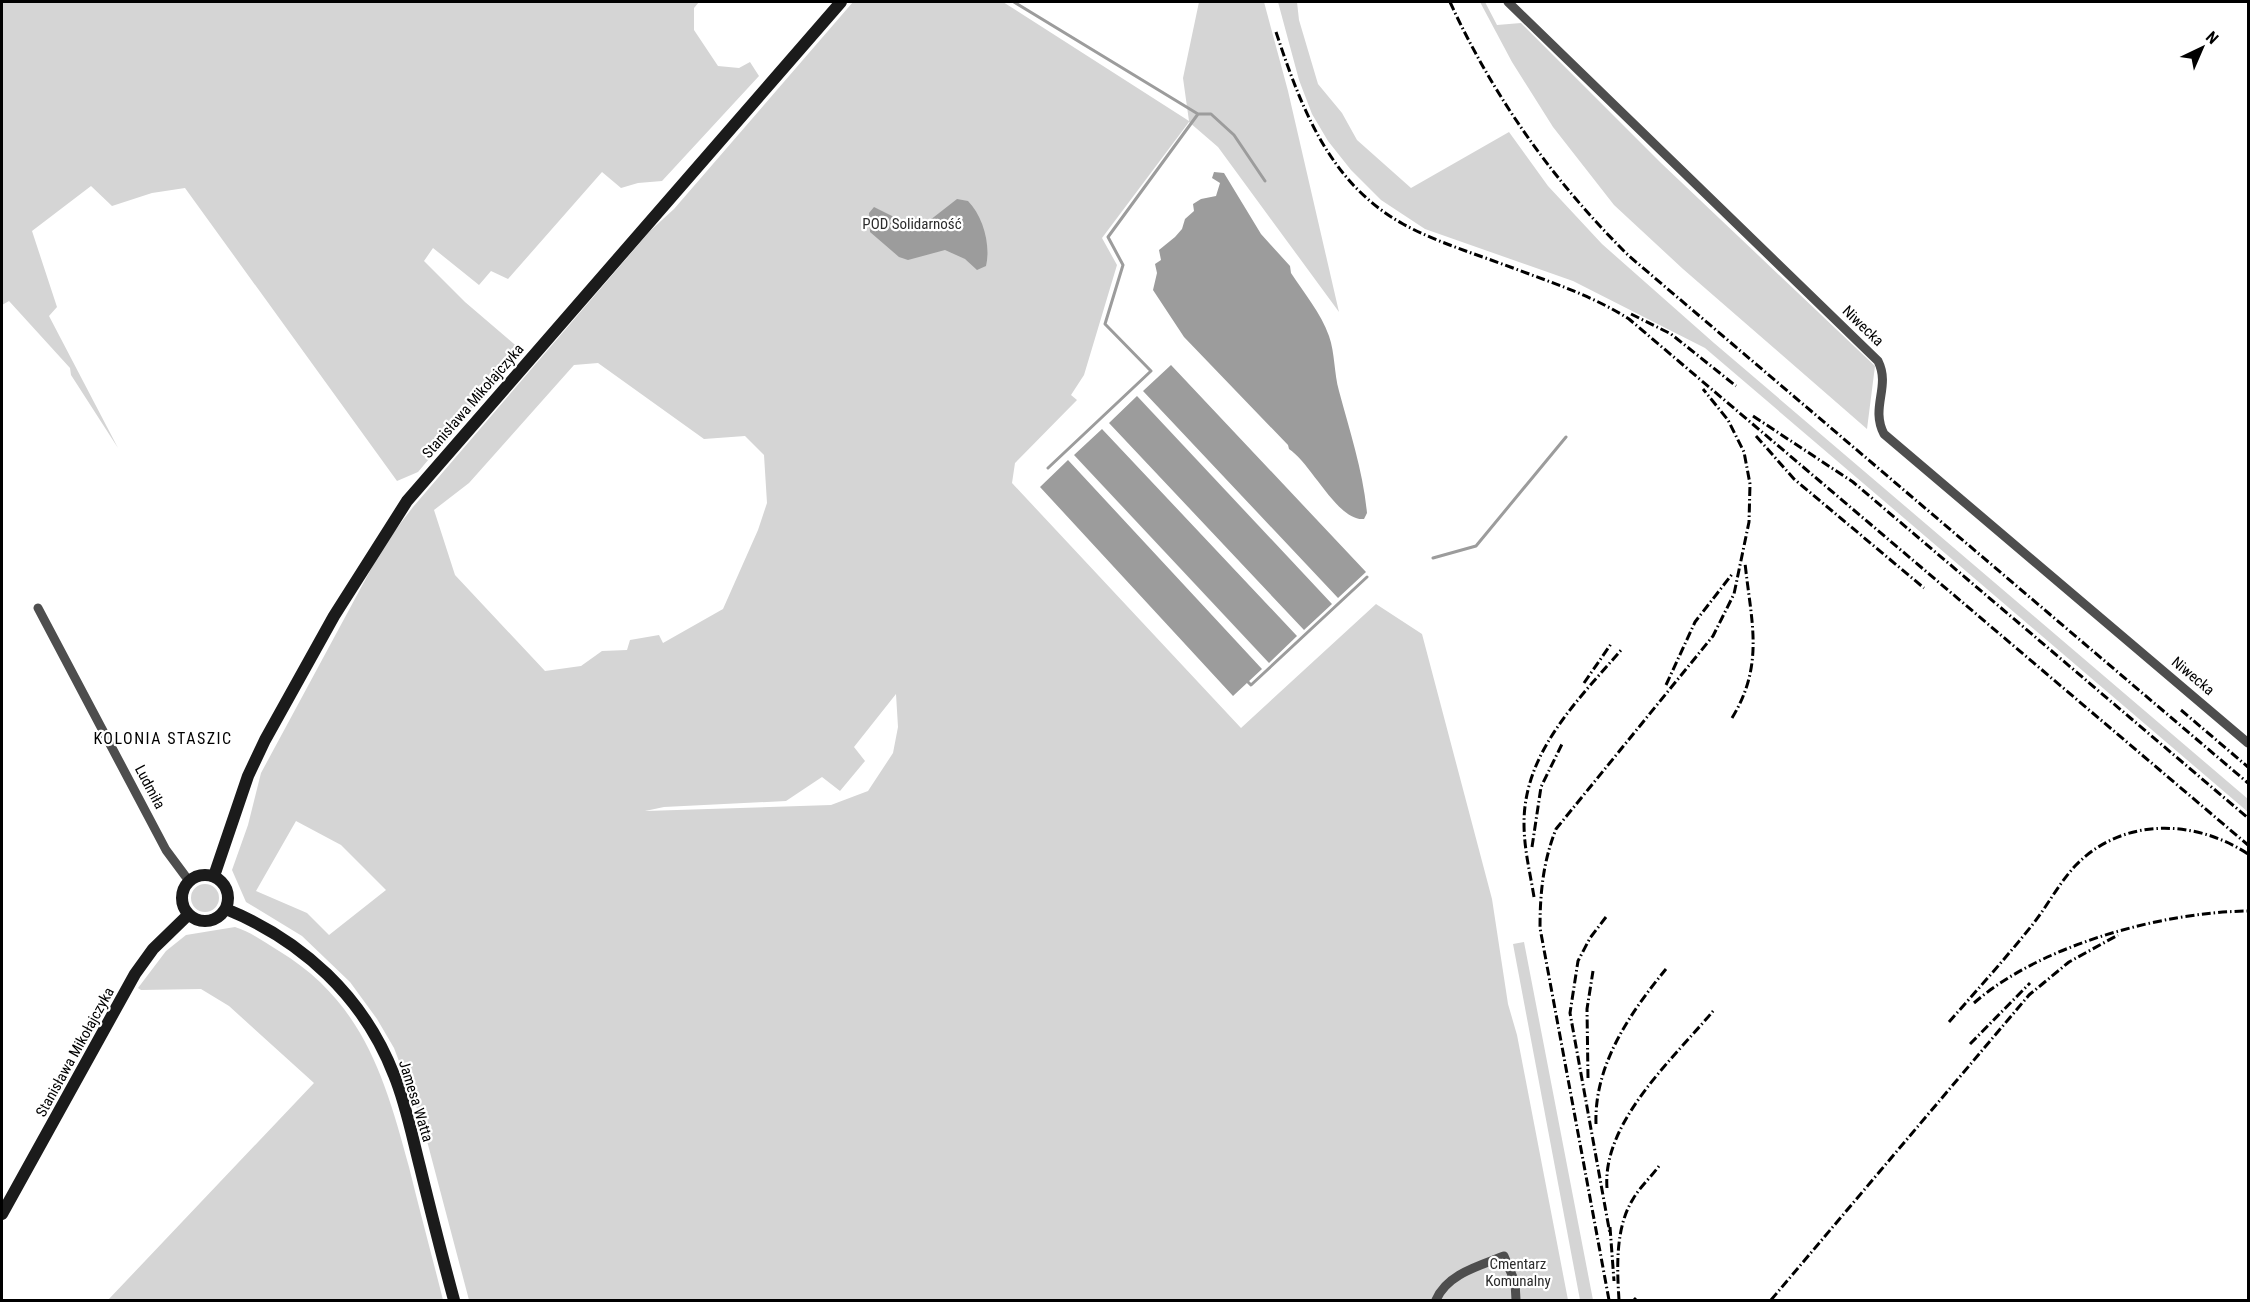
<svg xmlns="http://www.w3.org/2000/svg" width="2250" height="1302" font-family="'Roboto Condensed',sans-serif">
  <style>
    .green { fill: #d5d5d5; fill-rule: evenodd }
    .water { fill: #9c9c9c }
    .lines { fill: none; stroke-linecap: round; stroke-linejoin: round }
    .stream { stroke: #9c9c9c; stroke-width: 3 }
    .street { stroke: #4e4e4e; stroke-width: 9 }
    .secondary { stroke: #1b1b1b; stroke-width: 12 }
    .rail { stroke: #000; stroke-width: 3; stroke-dasharray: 9 3 1.5 3; stroke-linecap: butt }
    .labels { text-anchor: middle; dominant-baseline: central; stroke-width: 4.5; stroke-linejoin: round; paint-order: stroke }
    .park-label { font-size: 15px; fill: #2c2c2c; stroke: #fff }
    .street-label { font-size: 15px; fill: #000; stroke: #fff }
    .neighbourhood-label { font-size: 16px; letter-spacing: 1.5px; fill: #000; stroke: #fff }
  </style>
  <rect width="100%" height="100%" fill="#fff"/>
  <path class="green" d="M2 2H699L694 8V30L718 66 739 68 750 62 759 76 662 181 638 183 621 188 602 172 508 279 491 271 479 285 433 248 424 261 465 302 521 350 418 472 397 481 185 188 152 193 112 206 91 186 32 231 57 307 49 316 118 448 71 375 70 368 9 301 2 305Z
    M853 2H1003L1189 121 1183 78 1199 2H1264L1288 91 1339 312 1218 147 1189 122 1102 238 1117 265 1084 375 1071 395 1077 400 1015 463 1012 483 1241 728 1376 604 1422 634 1492 899 1508 1004 1517 1035 1568 1300H469L422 1122 394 1048 377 1019 350 982 302 936 246 902 232 870 248 825 261 773 384 545 413 507 650 231 674 209ZM598 363 704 439 745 436 764 455 767 503 758 530 723 609 663 643 659 635 630 640 627 650 602 651 581 666 545 671 455 575 434 510 469 483 574 365ZM896 694 898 727 893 753 868 791 831 805 645 811 664 807 786 801 822 777 840 791 865 761 854 747ZM296 821 341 845 386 890 329 935 307 913 256 891Z
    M1278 2H1297L1299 20 1318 84 1342 113 1357 140 1411 188 1509 132 1548 186 1602 244 1714 343 2248 799V812L1705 348 1573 281 1425 229 1381 200 1351 170 1328 141 1312 114 1299 80Z
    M1480 2H1485L1497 25 1521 23 1661 163 1875 366 1867 429 1683 269 1614 205 1553 127 1512 62Z
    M191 898a14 14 0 1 1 28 0a14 14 0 1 1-28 0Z
    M235 927C251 932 264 942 279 951 363 1002 385 1078 409 1167 420 1212 432 1256 443 1300H108L314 1083 229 1006 201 989 141 990 138 988 166 951 186 935Z
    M1524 942 1593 1300H1580L1513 944Z"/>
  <path class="water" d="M1214 172 1224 173 1261 234 1290 266 1291 273C1304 293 1321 313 1329 336 1335 353 1334 373 1339 391 1350 432 1363 471 1367 513L1364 519C1338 522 1311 463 1289 449L1288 445 1184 337 1153 290 1157 273 1155 264 1161 260 1159 250 1175 237 1182 229 1185 219 1194 211 1193 204 1201 199 1216 196 1220 183 1212 178Z
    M957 199 968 201C983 216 991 245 986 266L977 270 965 259 945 250 908 260 899 257 870 232 869 213 874 207 914 227 925 224Z
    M1171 365 1366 572 1338 598 1143 391Z
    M1137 396 1332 604 1304 630 1109 423Z
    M1102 429 1297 636 1269 663 1074 455Z
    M1068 460 1262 669 1233 696 1040 487Z"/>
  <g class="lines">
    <path class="stream" d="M1014 2 1198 114H1211L1234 135 1265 181
      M1048 468 1151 371 1105 324 1123 265 1108 237 1198 114
      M1433 558 1476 546 1566 437
      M1248 682 1251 685 1367 577"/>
    <path class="street" d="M1508 2 1878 361C1891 387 1870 407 1884 434L2248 743
      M38 608 166 850 189 881
      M1436 1300C1447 1274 1479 1266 1504 1256L1515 1282 1516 1300"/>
    <path class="secondary" d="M182 898a23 23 0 1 1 46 0a23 23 0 1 1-46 0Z
      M214 876 248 776 265 740 334 616 407 501 841 2
      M226 909C302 940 364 997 394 1075 406 1104 412 1136 420 1167 431 1212 442 1256 454 1300
      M2 1214 135 974 153 949 188 915"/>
    <path class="rail" d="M1450 2C1494 98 1554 182 1629 256L2248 783
      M1276 32C1301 107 1329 183 1403 224 1438 243 1476 254 1513 268 1553 283 1593 296 1629 319L2248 845
      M1631 314 1671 334 1736 386
      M1753 416 1853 482 2248 818
      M1756 436 1794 479 1924 588
      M1584 683 1611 644
      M1666 685 1695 622 1733 573
      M2181 710 2248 767
      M1732 718C1765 664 1751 621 1745 563
      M1532 847 1541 787 1562 744
      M1534 897C1530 872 1524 849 1524 823 1524 752 1578 700 1622 649
      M1606 917 1590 938 1578 961 1570 1013 1610 1234
      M1974 1003C2040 945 2162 912 2248 911
      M1949 1022C1977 990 2006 958 2033 924 2048 905 2059 883 2076 865 2123 817 2195 819 2248 854
      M1970 1044 2030 983
      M1588 1078 1587 1009 1593 971
      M1596 1124C1594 1065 1630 1013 1666 969
      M1607 1188C1602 1122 1674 1058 1714 1010
      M1610 1227 1614 1281
      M1609 1300 1540 928C1540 893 1543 862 1556 829L1713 636 1734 594 1749 522 1750 484 1744 452 1728 420 1703 389
      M1619 1300C1617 1268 1615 1228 1633 1199 1640 1187 1651 1177 1659 1166
      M1634 1300 1636 1298
      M1771 1300 2029 995 2069 962 2118 935"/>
  </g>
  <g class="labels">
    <g class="park-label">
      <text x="912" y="224">POD Solidarność</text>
      <text x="1518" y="1264">Cmentarz<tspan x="1518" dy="17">Komunalny</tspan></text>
    </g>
    <g class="street-label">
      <text transform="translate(1863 326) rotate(44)">Niwecka</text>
      <text transform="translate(473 401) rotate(-49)">Stanisława Mikołajczyka</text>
      <text transform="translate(2193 676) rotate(40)">Niwecka</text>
      <text transform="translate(150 787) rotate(62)">Ludmiła</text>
      <text transform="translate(75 1052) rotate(-61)">Stanisława Mikołajczyka</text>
      <text transform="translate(416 1101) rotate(73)">Jamesa Watta</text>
    </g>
    <g class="neighbourhood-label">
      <text x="163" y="738">KOLONIA STASZIC</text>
    </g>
  </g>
  <rect width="2250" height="1302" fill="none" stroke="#000000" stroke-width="6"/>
  <g transform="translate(2202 48) rotate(44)" stroke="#ffffff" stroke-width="4.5" paint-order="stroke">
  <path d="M0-4.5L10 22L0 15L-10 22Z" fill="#000000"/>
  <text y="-9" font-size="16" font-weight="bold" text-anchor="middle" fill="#000000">N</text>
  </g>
</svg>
